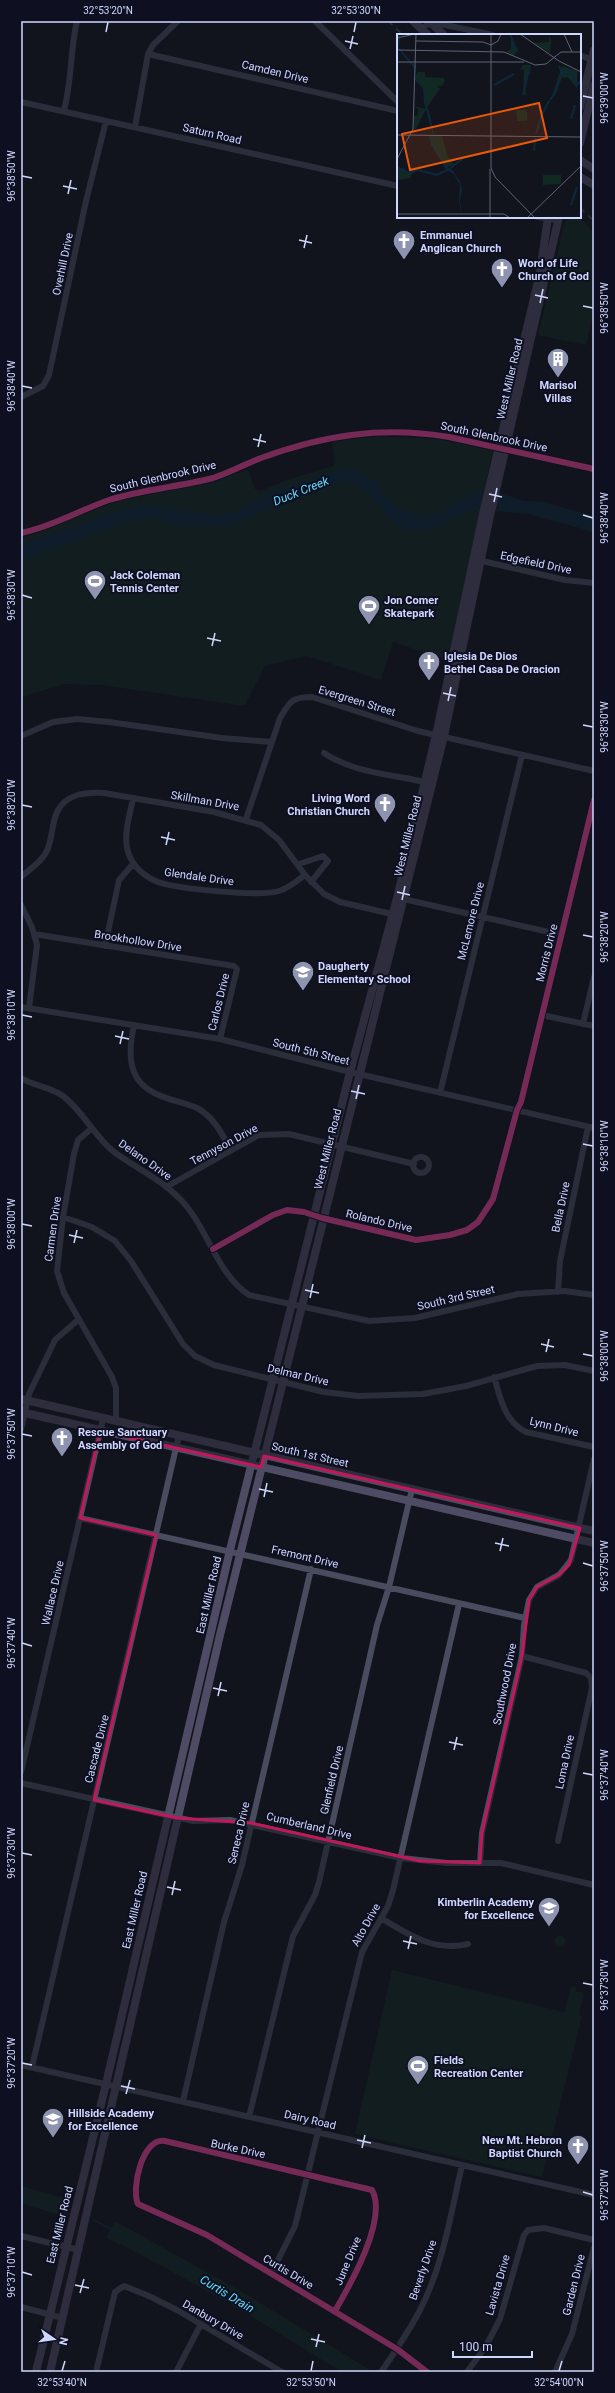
<svg xmlns="http://www.w3.org/2000/svg" width="615" height="2393" font-family="Roboto,sans-serif">
  <style>
    .green { fill: #112923 }
    .water { fill: #0c293b }
    .lines { fill: none; stroke-linecap: round; stroke-linejoin: round }
    .stream { stroke: #0c293b; stroke-width: 1.5 }
    .minor { stroke: #484c5e; stroke-width: 6 }
    .major { stroke: #4e4c64; stroke-width: 8 }
    .rail { stroke: #3c575e; stroke-width: 1.5; stroke-dasharray: 6 5; stroke-linecap: butt }
    .cycleway-casing { stroke: #0e1022; stroke-width: 8 }
    .cycleway { stroke: #ed469a; stroke-width: 6 }
    .marked { fill: none; stroke: #c2185b; stroke-width: 3; stroke-linejoin: round }
    .ticks { fill: none; stroke: #d0d7fe; stroke-width: 1.5 }
    .labels { text-anchor: middle; dominant-baseline: central; stroke-width: 4; stroke-linejoin: round; paint-order: stroke }
    .street-label { font-size: 11px; fill: #d0d7fe; stroke: #0e1022 }
    .poi-label { font-size: 11px; font-weight: bold; fill: #d0d7fe; stroke: #0e1022; text-anchor: start }
    .water-label { font-size: 12px; font-style: italic; fill: #61dbfb; stroke: #0e1022 }
    .inset-river { fill: none; stroke: #0c293b; stroke-width: 2 }
    .inset-road { fill: none; stroke: #5e6277; stroke-width: 1 }
    .view { fill: #e8590c; fill-opacity: 0.15; stroke: #e8590c; stroke-width: 2 }
    .inset-edge { fill: none; stroke: #d0d7fe; stroke-width: 2 }
    .neatline { fill: none; stroke: #d0d7fe; stroke-width: 1.5 }
    .ticks-label { font-size: 10px; text-anchor: middle; fill: #d0d7fe }
  </style>
  <rect width="100%" height="100%" fill="#12141d"/>
  <path class="green" d="M566 217H580L594 234V310L586 345 538 335Z
    M377 436 441 439 493 450 448 660 393 642 381 680 307 656 265 666 245 705H238L102 685 64 684 21 697V538L44 530 89 510 126 498 200 485 248 470 255 489 260 491 287 480 333 466 335 463 332 441Z
    M554.5 1941a5.5 5.5 0 1 1 11 0a5.5 5.5 0 1 1-11 0Z
    M392 1970 564 2012 571 1986 576 1987V1991L584 1993 579 2015 582 2016 542 2177 355 2134Z
    M21 2186 71 2200 66 2217 21 2203Z
    M115 2221 239 2290 372 2371 342 2372 226 2301 128 2248 106 2238Z"/>
  <path class="water" d="M345 469 359 471 377 483 387 499 403 510 419 516 436 514 477 491 499 493 525 501 542 502 594 516V532L529 514 472 509 436 527 424 530H406L395 523 372 497 354 484 341 481 225 527 178 525 151 518 133 520 21 560V545L109 513 140 505 217 515 232 513 269 492Z"/>
  <g class="lines">
    <path class="stream" d="M21 2193 31 2200 67 2211
      M94 2220 184 2268 356 2372"/>
    <path class="minor" d="M315 21 398 102
      M421 29 431 22 493 35
      M148 54 398 111
      M580 55 594 61
      M21 102 398 186
      M64 110C72 81 70 50 77 21
      M135 127 148 54 153 45 178 21
      M537 217 558 220
      M21 397 43 386 49 375 86 201 106 121
      M21 533C51 527 80 510 109 500 143 489 179 487 213 478 229 473 245 464 261 458 324 435 382 426 449 437L594 469
      M478 560 565 580 594 583
      M21 736 53 722 77 719 109 722 222 738 272 742
      M324 753C354 773 390 774 424 782
      M133 799C129 818 121 841 131 859 136 869 147 878 158 882 178 889 260 897 279 891 289 888 298 880 305 875
      M246 819 280 718C290 701 292 697 312 697L418 731 594 771
      M299 864 323 856 328 861 311 882
      M21 877C30 869 44 860 48 848 51 840 52 830 54 821 60 795 81 792 104 793L214 812 261 825 279 840 305 875 324 894 340 902 396 915
      M399 898 562 935
      M21 905 32 927 37 945 29 1008
      M34 934 234 966 237 969 220 1039
      M105 946 119 880 133 864
      M21 1007 220 1039 350 1072 594 1128
      M542 1015 594 1026
      M583 1024 594 977
      M134 1025C129 1048 126 1077 151 1091 164 1100 182 1101 197 1108 214 1117 222 1134 231 1150
      M21 1078C34 1086 50 1087 63 1096 83 1111 94 1136 114 1152 136 1168 161 1179 181 1200 208 1228 216 1273 249 1295L369 1321 415 1318 518 1294 565 1291 594 1295
      M440 1093 522 755
      M92 1128 78 1140 74 1154 63 1217 57 1271 64 1293 112 1377 116 1388V1422
      M413 1165a8 8 0 1 1 16 0a8 8 0 1 1-16 0Z
      M166 1187 259 1135 289 1134 414 1164
      M63 1217 92 1227 115 1241 131 1261 183 1344 195 1356 214 1365 324 1392 358 1396 423 1394 466 1386 537 1366 565 1365 594 1371
      M213 1249 273 1215 287 1210 304 1212 322 1218 416 1240 450 1235 467 1230 478 1222 493 1199 517 1110 521 1102 594 800
      M558 1292 560 1261 588 1127
      M494 1377C501 1399 504 1421 526 1432L594 1447
      M21 1429 29 1394 55 1340 79 1319
      M80 1518 525 1618
      M522 1656 586 1673 591 1678 592 1688 558 1841
      M21 1772 103 1419
      M21 1783 193 1821 230 1820 401 1858 447 1863H501L594 1885
      M480 1863 482 1833 522 1656 524 1625 529 1600 537 1587 559 1575 571 1560 594 1459
      M381 1918C409 1935 434 1952 468 1944
      M21 2065 594 2195
      M32 2067 179 1435
      M183 2101 224 1922 242 1865 311 1569
      M249 2117 293 1936 315 1895 319 1882 377 1625 389 1587 412 1489
      M21 2236 79 2250
      M271 2274 295 2226 362 1952 388 1906 393 1890 459 1604
      M21 2307 63 2318
      M335 2311C350 2285 388 2219 372 2190L165 2141C142 2137 131 2189 138 2204L207 2235 397 2349 427 2372
      M96 2372 115 2292 124 2286 149 2296 177 2310 282 2372
      M176 2372 201 2324
      M381 2372C395 2352 409 2331 420 2310 443 2266 451 2213 462 2165
      M467 2372 486 2346 500 2319 524 2235 528 2230 544 2228 594 2240
      M555 2372 572 2334 594 2247"/>
    <path class="major" d="M413 21 428 35
      M429 21 444 35
      M580 107 594 50
      M580 143 594 85
      M580 160 594 169
      M580 177 594 185
      M21 1399 594 1531
      M21 1412 594 1543
      M36 2372 106 2084 230 1550 350 1072 397 898 436 735 483 514 540 273 548 217
      M50 2372 220 1635 444 736 490 516 559 217"/>
    <path class="rail" d="M388 21 403 35
      M580 208 594 221"/>
    <g class="cycleway-casing">
      <path id="cycleway" d="M21 533C51 527 80 510 109 500 143 489 179 487 213 478 229 473 245 464 261 458 324 435 382 426 449 437L594 469
        M213 1249 273 1215 287 1210 304 1212 322 1218 416 1240 450 1235 467 1230 478 1222 493 1199 517 1110 521 1102 594 800
        M335 2311C350 2285 388 2219 372 2190L165 2141C142 2137 131 2189 138 2204L207 2235 397 2349 427 2372"/>
    </g>
    <use href="#cycleway" class="cycleway"/>
  </g>
  <path d="M0 0H615V2393H0ZM100 1431 261 1467 264 1456 580 1528 569 1565 559 1575 537 1587 529 1600 522 1656 482 1833 480 1863 420 1861 251 1823 177 1818 94 1800 156 1535 80 1518Z" fill="#12141d" fill-opacity=".55" fill-rule="evenodd"/>
  <path class="marked" d="M100 1431 261 1467 264 1456 580 1528 569 1565 559 1575 537 1587 529 1600 522 1656 482 1833 480 1863 420 1861 251 1823 177 1818 94 1800 156 1535 80 1518Z"/>
  <path class="ticks" d="M106 32 108 22M354 32 356 22M345 41 358 44M350 49 353 36M583 96 593 98M22 176 32 178M63 186 77 189M68 194 71 180M299 240 312 243M304 248 307 235M535 295 548 298M540 303 543 289M583 306 593 308M22 386 32 388M253 439 266 442M258 447 261 434M489 494 502 497M494 502 497 488M583 515 593 518M22 595 32 598M207 638 221 641M212 646 215 633M443 693 456 696M448 701 451 687M583 725 593 727M22 805 32 807M161 837 175 840M166 845 169 832M397 892 410 895M402 900 405 886M583 935 593 937M22 1015 32 1017M115 1036 129 1039M120 1044 123 1031M351 1091 365 1094M356 1099 359 1085M583 1144 593 1146M22 1224 32 1226M69 1235 83 1238M74 1243 77 1230M305 1290 319 1293M310 1298 313 1284M541 1344 554 1347M546 1352 549 1339M583 1354 593 1356M22 1434 32 1436M259 1489 273 1492M264 1497 267 1483M495 1543 509 1546M500 1551 503 1538M583 1563 593 1566M22 1643 32 1646M213 1688 227 1691M218 1696 221 1682M449 1742 463 1745M454 1750 457 1737M583 1773 593 1775M22 1853 32 1855M167 1887 181 1890M172 1895 175 1881M403 1941 417 1944M408 1949 411 1936M583 1983 593 1985M22 2063 32 2065M121 2086 135 2089M126 2094 130 2080M357 2140 371 2143M362 2148 365 2135M583 2192 593 2195M22 2272 32 2275M75 2285 89 2288M80 2293 84 2279M311 2339 325 2342M316 2347 319 2334M62 2371 65 2361M311 2371 313 2361M559 2371 562 2361"/>
  <defs>
    <g id="church-pin" transform="scale(1.15)"><path d="M0 17L-7.5 6A9.5 9.5 0 1 1 7.5 6Z" fill="#8e93af" stroke="#0e1022"/><path d="M-1.2-6h2.4v3.5h3.3v2.4h-3.3V6h-2.4V-.1h-3.3v-2.4h3.3Z" fill="#fff"/></g>
    <g id="building-pin" transform="scale(1.15)"><path d="M0 17L-7.5 6A9.5 9.5 0 1 1 7.5 6Z" fill="#8e93af" stroke="#0e1022"/><path d="M-4-6H4V6H1V3H-1V6H-4ZM-2.5-4.3h1.7v1.8h-1.7ZM.8-4.3h1.7v1.8H.8ZM-2.5-1h1.7V.8h-1.7ZM.8-1h1.7V.8H.8Z" fill="#fff"/></g>
    <g id="stadium-pin" transform="scale(1.15)"><path d="M0 17L-7.5 6A9.5 9.5 0 1 1 7.5 6Z" fill="#8e93af" stroke="#0e1022"/><path d="M0-5a6.5 5 0 1 0 0 10a6.5 5 0 1 0 0-10ZM-3.5-1.8h7v3.6h-7Z" fill="#fff"/></g>
    <g id="school-pin" transform="scale(1.15)"><path d="M0 17L-7.5 6A9.5 9.5 0 1 1 7.5 6Z" fill="#8e93af" stroke="#0e1022"/><path d="M0-5L7-2L0 1L-7-2ZM-4 1L0 2.5L4 1V4Q0 6-4 4Z" fill="#fff"/></g>
  </defs>
  <g fill-rule="evenodd">
    <use href="#church-pin" x="404" y="241"/>
    <use href="#church-pin" x="502" y="269"/>
    <use href="#building-pin" x="558" y="359"/>
    <use href="#stadium-pin" x="95" y="581"/>
    <use href="#stadium-pin" x="369" y="606"/>
    <use href="#church-pin" x="429" y="662"/>
    <use href="#church-pin" x="385" y="804"/>
    <use href="#school-pin" x="303" y="972"/>
    <use href="#church-pin" x="62" y="1438"/>
    <use href="#school-pin" x="549" y="1908"/>
    <use href="#stadium-pin" x="418" y="2066"/>
    <use href="#school-pin" x="53" y="2119"/>
    <use href="#church-pin" x="578" y="2146"/>
  </g>
  <g class="labels">
    <g class="street-label">
      <text transform="translate(275 72) rotate(13)">Camden Drive</text>
      <text transform="translate(212 134) rotate(13)">Saturn Road</text>
      <text transform="translate(63 264) rotate(-78)">Overhill Drive</text>
      <text transform="translate(510 379) rotate(-77)">West Miller Road</text>
      <text transform="translate(494 437) rotate(12)">South Glenbrook Drive</text>
      <text transform="translate(163 477) rotate(-13)">South Glenbrook Drive</text>
      <text transform="translate(536 563) rotate(12)">Edgefield Drive</text>
      <text transform="translate(357 701) rotate(17)">Evergreen Street</text>
      <text transform="translate(205 801) rotate(10)">Skillman Drive</text>
      <text transform="translate(408 836) rotate(-76)">West Miller Road</text>
      <text transform="translate(199 877) rotate(8)">Glendale Drive</text>
      <text transform="translate(471 921) rotate(-76)">McLemore Drive</text>
      <text transform="translate(138 941) rotate(9)">Brookhollow Drive</text>
      <text transform="translate(547 953) rotate(-76)">Morris Drive</text>
      <text transform="translate(219 1002) rotate(-76)">Carlos Drive</text>
      <text transform="translate(311 1052) rotate(14)">South 5th Street</text>
      <text transform="translate(224 1145) rotate(-28)">Tennyson Drive</text>
      <text transform="translate(328 1149) rotate(-76)">West Miller Road</text>
      <text transform="translate(145 1160) rotate(35)">Delano Drive</text>
      <text transform="translate(561 1207) rotate(-78)">Bella Drive</text>
      <text transform="translate(379 1221) rotate(13)">Rolando Drive</text>
      <text transform="translate(53 1229) rotate(-82)">Carmen Drive</text>
      <text transform="translate(456 1298) rotate(-13)">South 3rd Street</text>
      <text transform="translate(298 1375) rotate(13)">Delmar Drive</text>
      <text transform="translate(554 1427) rotate(14)">Lynn Drive</text>
      <text transform="translate(310 1455) rotate(13)">South 1st Street</text>
      <text transform="translate(305 1557) rotate(13)">Fremont Drive</text>
      <text transform="translate(53 1593) rotate(-77)">Wallace Drive</text>
      <text transform="translate(209 1595) rotate(-77)">East Miller Road</text>
      <text transform="translate(505 1684) rotate(-79)">Southwood Drive</text>
      <text transform="translate(97 1749) rotate(-76)">Cascade Drive</text>
      <text transform="translate(565 1762) rotate(-78)">Loma Drive</text>
      <text transform="translate(332 1780) rotate(-77)">Glenfield Drive</text>
      <text transform="translate(309 1826) rotate(13)">Cumberland Drive</text>
      <text transform="translate(239 1833) rotate(-77)">Seneca Drive</text>
      <text transform="translate(135 1910) rotate(-77)">East Miller Road</text>
      <text transform="translate(366 1925) rotate(-61)">Alto Drive</text>
      <text transform="translate(310 2120) rotate(13)">Dairy Road</text>
      <text transform="translate(238 2149) rotate(12)">Burke Drive</text>
      <text transform="translate(60 2225) rotate(-76)">East Miller Road</text>
      <text transform="translate(348 2261) rotate(-67)">June Drive</text>
      <text transform="translate(423 2270) rotate(-71)">Beverly Drive</text>
      <text transform="translate(288 2272) rotate(31)">Curtis Drive</text>
      <text transform="translate(498 2285) rotate(-74)">Lavista Drive</text>
      <text transform="translate(574 2285) rotate(-76)">Garden Drive</text>
      <text transform="translate(213 2320) rotate(30)">Danbury Drive</text>
    </g>
    <g class="poi-label">
      <text x="420" y="235">Emmanuel<tspan x="420" dy="13">Anglican Church</tspan></text>
      <text x="518" y="263">Word of Life<tspan x="518" dy="13">Church of God</tspan></text>
      <text x="558" y="385" text-anchor="middle">Marisol<tspan x="558" dy="13">Villas</tspan></text>
      <text x="110" y="575">Jack Coleman<tspan x="110" dy="13">Tennis Center</tspan></text>
      <text x="384" y="600">Jon Comer<tspan x="384" dy="13">Skatepark</tspan></text>
      <text x="444" y="656">Iglesia De Dios<tspan x="444" dy="13">Bethel Casa De Oracion</tspan></text>
      <text x="370" y="798" text-anchor="end">Living Word<tspan x="370" dy="13">Christian Church</tspan></text>
      <text x="318" y="966">Daugherty<tspan x="318" dy="13">Elementary School</tspan></text>
      <text x="78" y="1432">Rescue Sanctuary<tspan x="78" dy="13">Assembly of God</tspan></text>
      <text x="534" y="1902" text-anchor="end">Kimberlin Academy<tspan x="534" dy="13">for Excellence</tspan></text>
      <text x="434" y="2060">Fields<tspan x="434" dy="13">Recreation Center</tspan></text>
      <text x="68" y="2113">Hillside Academy<tspan x="68" dy="13">for Excellence</tspan></text>
      <text x="562" y="2140" text-anchor="end">New Mt. Hebron<tspan x="562" dy="13">Baptist Church</tspan></text>
    </g>
    <g class="water-label">
      <text transform="translate(301 491) rotate(-22)">Duck Creek</text>
      <text transform="translate(227 2294) rotate(31)">Curtis Drain</text>
    </g>
  </g>
  <g transform="translate(397 34)">
    <rect width="184" height="184" fill="#12141d"/>
    <path d="M114 1 117 12 121 14 117 22 109 18 114 15ZM152 2 154 8 153 19 137 9 152 8ZM125 31H133L131 37 134 38 130 43 128 57 130 61 126 60 127 36 122 35 126 33ZM165 32 180 37V54L170 43 164 44 159 58 154 65ZM20 38H28V43L47 44 48 47 45 52H40L43 55 30 73 26 53 18 44ZM17 72 29 75 19 95H17V82L21 81V75ZM119 76H130V87H120ZM32 101H45L51 123 57 130 48 134 34 111ZM0 132 11 138H18L14 140V144L0 146ZM146 141H164V150L146 151Z" fill="#112923"/>
    <path d="M0 0 3 2 2 14 19 33 18 44 28 55 29 69 33 81 38 105 36 110 40 116 47 131 56 137 63 148 65 155 63 166 65 184 62 166 63 151 57 140 48 134 35 110 37 105 27 68 26 54 17 45 18 35 1 15Z" fill="#0c293b"/>
    <path class="inset-river" d="M113 0 120 18M162 32 165 39 175 37V43L179 45 180 51 184 47M97 51 117 40M126 61 133 31M153 66 158 59 165 40M144 82 152 67M174 85 178 71M139 100 144 83M137 117 138 104M52 135 68 123M0 138 5 135 12 139 21 136 40 141 52 135M174 171 180 153"/>
    <path class="inset-road" d="M94 0V134L98 143 138 184M123 0 162 27 184 38M167 0 175 18M0 4 18 0M19 7 86 8 94 11M94 11 101 7 104 0M0 16 107 18 138 31 149 30 164 18H184M0 28H127M0 101 184 103M0 125 16 95 19 0M93 135V184M0 180H107L113 184M130 184 184 132"/>
    <path class="view" d="M142 69 150 104 13 136 5 100Z"/>
    <rect width="184" height="184" class="inset-edge"/>
  </g>
  <rect width="615" height="2393" fill="none" stroke="#0e1022" stroke-width="44"/>
  <g transform="translate(54 2339) rotate(103)" stroke="#0e1022" stroke-width="3" paint-order="stroke">
  <path d="M0-3L7 15L0 10L-7 15Z" fill="#d0d7fe"/>
  <text y="-6" font-size="11" font-weight="bold" text-anchor="middle" fill="#d0d7fe">N</text>
  </g>
  <path d="M453 2351v6h79v-6" fill="none" stroke="#d0d7fe" stroke-width="2"/>
  <text x="459" y="2351" font-size="12" fill="#d0d7fe" stroke="#0e1022" stroke-width="3" paint-order="stroke">100 m</text>
  <rect x="22" y="22" width="571" height="2349" class="neatline"/>
  <g class="ticks-label">
    <text x="108" y="14">32°53'20"N</text>
    <text x="356" y="14">32°53'30"N</text>
    <text transform="translate(604 98) rotate(-90)" y="4">96°39'00"W</text>
    <text transform="translate(11 176) rotate(-90)" y="4">96°38'50"W</text>
    <text transform="translate(604 308) rotate(-90)" y="4">96°38'50"W</text>
    <text transform="translate(11 386) rotate(-90)" y="4">96°38'40"W</text>
    <text transform="translate(604 518) rotate(-90)" y="4">96°38'40"W</text>
    <text transform="translate(11 595) rotate(-90)" y="4">96°38'30"W</text>
    <text transform="translate(604 727) rotate(-90)" y="4">96°38'30"W</text>
    <text transform="translate(11 805) rotate(-90)" y="4">96°38'20"W</text>
    <text transform="translate(604 937) rotate(-90)" y="4">96°38'20"W</text>
    <text transform="translate(11 1015) rotate(-90)" y="4">96°38'10"W</text>
    <text transform="translate(604 1146) rotate(-90)" y="4">96°38'10"W</text>
    <text transform="translate(11 1224) rotate(-90)" y="4">96°38'00"W</text>
    <text transform="translate(604 1356) rotate(-90)" y="4">96°38'00"W</text>
    <text transform="translate(11 1434) rotate(-90)" y="4">96°37'50"W</text>
    <text transform="translate(604 1566) rotate(-90)" y="4">96°37'50"W</text>
    <text transform="translate(11 1643) rotate(-90)" y="4">96°37'40"W</text>
    <text transform="translate(604 1775) rotate(-90)" y="4">96°37'40"W</text>
    <text transform="translate(11 1853) rotate(-90)" y="4">96°37'30"W</text>
    <text transform="translate(604 1985) rotate(-90)" y="4">96°37'30"W</text>
    <text transform="translate(11 2063) rotate(-90)" y="4">96°37'20"W</text>
    <text transform="translate(604 2195) rotate(-90)" y="4">96°37'20"W</text>
    <text transform="translate(11 2272) rotate(-90)" y="4">96°37'10"W</text>
    <text x="62" y="2386">32°53'40"N</text>
    <text x="311" y="2386">32°53'50"N</text>
    <text x="559" y="2386">32°54'00"N</text>
  </g>
</svg>
